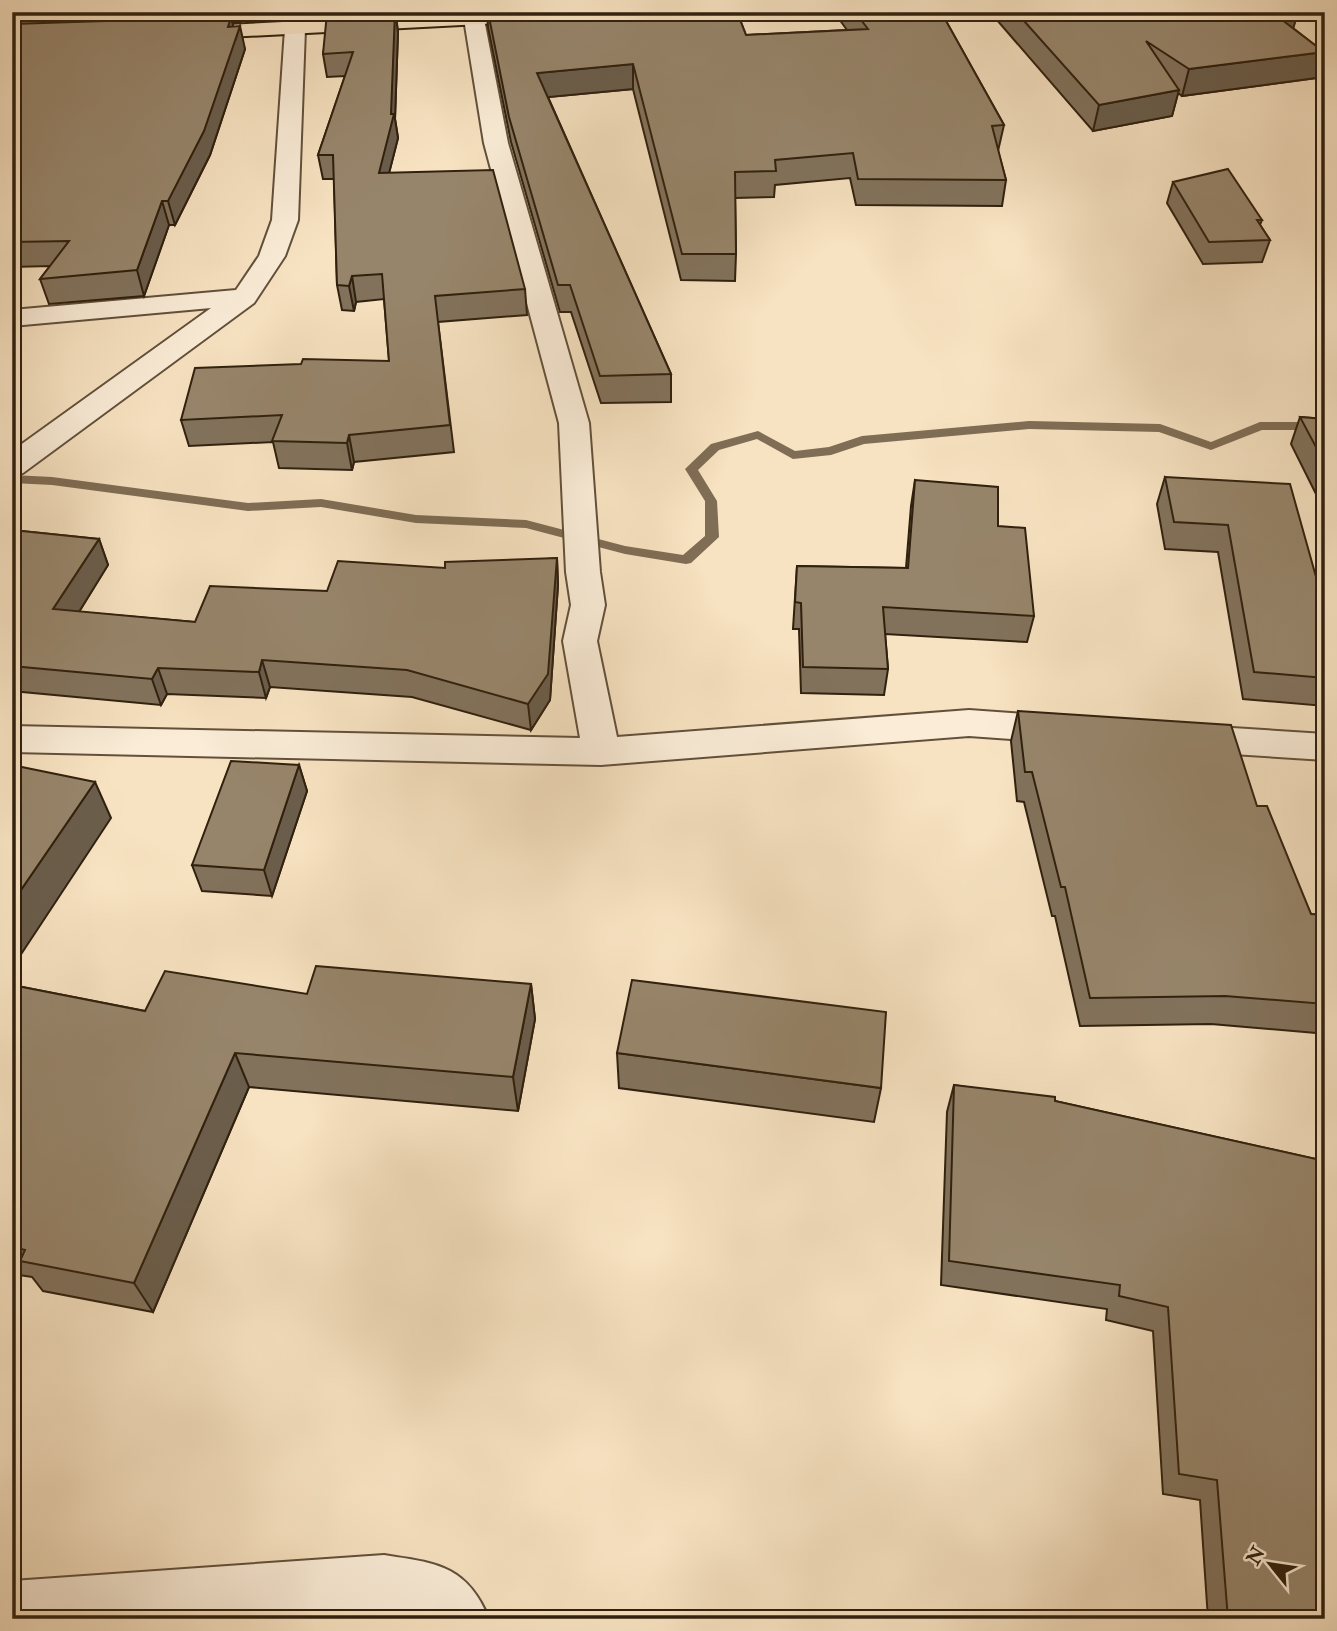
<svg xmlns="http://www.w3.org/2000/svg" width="1337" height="1631" font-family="'IM FELL Double Pica',serif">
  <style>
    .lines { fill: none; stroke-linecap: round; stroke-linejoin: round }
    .stream { fill: #7f6d55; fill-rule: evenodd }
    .street-casing { stroke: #62503b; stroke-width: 4 }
    .secondary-casing { stroke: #30200e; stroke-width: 4 }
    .primary-casing { stroke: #30200e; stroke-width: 4 }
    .street { fill: #faecd7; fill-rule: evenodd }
    .secondary { fill: #faecd7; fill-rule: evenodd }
    .primary { fill: #f7e2c1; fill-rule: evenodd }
    .wall { fill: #82725c; stroke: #30200e; stroke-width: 2 }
    .shaded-wall { fill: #6a5d4b; stroke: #30200e; stroke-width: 2 }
    .building { fill: #97856b; stroke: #30200e; stroke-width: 2 }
  </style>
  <rect width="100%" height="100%" fill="#f7e2c1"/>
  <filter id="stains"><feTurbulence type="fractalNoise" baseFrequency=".00286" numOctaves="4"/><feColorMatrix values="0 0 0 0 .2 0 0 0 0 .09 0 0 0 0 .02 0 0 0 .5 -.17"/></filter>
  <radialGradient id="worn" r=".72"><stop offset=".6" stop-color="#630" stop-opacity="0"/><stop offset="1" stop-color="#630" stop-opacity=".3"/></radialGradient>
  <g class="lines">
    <path class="stream" d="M1029 421 1160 424 1211 442 1260 422H1325V430H1262L1211 450 1159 432 1029 429 864 444 831 455 793 459 757 439 719 450 698 470 717 501 719 537 691 563 686 564 625 554 526 528 416 523 321 507 248 511 52 485 12 483V475L52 477 248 503 321 499 416 515 526 520 625 546 683 555 705 536V501L685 469 711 444 758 431 795 451 829 447 862 436Z"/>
    <g class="street-casing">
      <path id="street" d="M474 13 481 15 484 19 508 143 589 423 600 572 605 605 597 641 617 737 969 710 1066 717 1079 721 1084 730 1079 739 1066 743 969 736 601 765 12 752V726L580 738 563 641 571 605 566 572 559 423 484 143 464 19 467 15Z
        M295 23 302 25 305 29 298 220 285 256 254 303 23 473 12 475V451L211 308 12 326V310L236 290 259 256 272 220 285 29 288 25Z
        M1185 725 1325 734V760L1185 751 1172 747 1167 738 1172 729Z
        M384 1555C436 1563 467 1565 489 1619H422L384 1611 272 1619H12V1581Z"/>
    </g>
    <g class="secondary-casing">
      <path id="secondary" d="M288 12H308L302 33H288L285 29Z"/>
    </g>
    <g class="primary-casing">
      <path id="primary" d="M472 12H608L605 16 598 18 189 39 182 37 179 33 182 29 189 27Z"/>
    </g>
    <use href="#street" class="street"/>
    <use href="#secondary" class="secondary"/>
    <use href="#primary" class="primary"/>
  </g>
  <path class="wall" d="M12 12H244L241 22H232L233 26 245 49 210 155 175 225H169L144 296 49 304 40 279 50 266 12 267Z
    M331 12H399V14H396L398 32 395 119 398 138 389 173 525 289 527 315 438 322 454 452 354 462 352 470 279 468 273 442 189 446 181 420 389 361 384 299 356 302 354 311 342 310 337 285 334 179H323L318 155 345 76 327 77 323 54Z
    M487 12H737L746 35 847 30 834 12H941L1004 125 998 151 1006 180 1002 206 856 205 850 178 775 185 774 197 735 198 736 254 735 281 681 280 633 89 548 97 671 374V402L601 403 571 312H560L511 142 488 27Z
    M990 12H1298L1293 28 1324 52 1316 78 1182 96 1178 93 1172 116 1093 131Z
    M1173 182 1262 220 1260 225 1270 240 1262 262 1203 264 1167 203Z
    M1300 417 1325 419V501L1319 500 1291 444Z
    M1165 477 1320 591H1325V706L1243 699 1218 552 1165 549 1157 504Z
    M915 480 998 526 1034 616 1027 642 885 634 888 669 884 695 801 693 799 629H793L797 566 906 568 911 506Z
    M12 530 99 539 108 565 79 612 195 622 327 591 445 568 557 558 558 585 550 700 531 730 412 697 270 687 266 698 167 694 161 705 12 691Z
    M1018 711 1257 806 1311 914 1325 915V1104L1316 1033 1211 1024 1080 1026 1055 916H1052L1024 802 1017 801 1011 741Z
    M299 765 307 791 272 896 202 891 192 865Z
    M531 984 535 1019 518 1111 249 1087 153 1312 43 1291 32 1277 12 1274V985L145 1011 307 994Z
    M617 1053 881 1088 874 1122 619 1088Z
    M954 1085 1055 1101 1325 1161V1619H1208L1200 1500 1163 1494 1153 1331 1106 1320 1107 1309 941 1285 947 1112Z"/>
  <path class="shaded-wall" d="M239 12H244L241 22Z
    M395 12 398 32 395 119 398 138 383 197 379 173Z
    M1283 12H1298L1291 36 1273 13Z
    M231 17 236 38 240 26 245 49 210 155 175 225 168 201Z
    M1324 52 1316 78 1182 96 1189 69Z
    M633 64V89L539 98 537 73Z
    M1179 90 1172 116 1093 131 1099 105Z
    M162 201 169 225 144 296 137 270Z
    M352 276 356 302 354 311 349 286Z
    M349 435 354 462 352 470 347 443Z
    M99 539 108 565 64 636 53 609Z
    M557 558 558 585 550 700 531 730 528 704Z
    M262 660 270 687 266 698 259 672Z
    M158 668 167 694 161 705 152 679Z
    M299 765 307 791 272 896 264 870Z
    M95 782 111 818 12 968V903Z
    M531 984 535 1019 518 1111 513 1077Z
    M235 1053 249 1087 153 1312 134 1283Z"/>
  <path class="building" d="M337 12H395L391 114H394L379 173 493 170 525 289 435 296 450 425 349 435 347 443 272 441 282 415 181 420 195 368 301 364 303 359 389 361 382 274 352 276 349 286 337 285 333 155H318L353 52 323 54 327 13Z
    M488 12H737L746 35 868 29 855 12H941L1004 125 992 126 1006 180 858 179 853 153 775 160 776 171 735 172 736 254H682L633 64 537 73 671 374 600 376 570 285H558L509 117Z
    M1016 12H1283L1273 13 1324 52 1189 69 1146 41 1179 90 1099 105Z
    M231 17 228 27 240 26 204 131 168 201H162L137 270 40 279 69 241 12 242V24Z
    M1228 169 1262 220H1257L1270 240 1209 242 1173 182Z
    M1300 417 1325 419V464Z
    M1165 477 1290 484 1320 591H1325V678L1254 672 1228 525 1174 522Z
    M915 480 998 487V526L1025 528 1034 616 883 607 888 669 803 667 801 603 795 602 797 566 908 568Z
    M12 530 99 539 53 609 195 622 210 586 327 591 338 561 445 568V562L557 558 548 674 528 704 407 670 262 660 259 672 158 668 152 679 12 666Z
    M1018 711 1231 725 1257 806H1267L1311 914 1325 915V1004L1225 996 1090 998 1065 887H1061L1032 772H1025Z
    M231 761 299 765 264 870 192 865Z
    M12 765 95 782 12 903Z
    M316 966 531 984 513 1077 235 1053 134 1283 20 1261 25 1250 12 1247V985L145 1011 165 971 307 994Z
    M632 980 886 1012 881 1088 617 1053Z
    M954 1085 1055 1097V1101L1325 1161V1619H1228L1217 1480 1179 1474 1168 1307 1119 1296 1120 1285 949 1261Z
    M360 1617V1619H327Z"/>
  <rect width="1337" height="1631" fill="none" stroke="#f7e2c1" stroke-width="42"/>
  <rect x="14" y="14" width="1309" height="1603" fill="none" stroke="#30200e" stroke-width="3.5"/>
  <rect x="21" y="21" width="1295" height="1589" fill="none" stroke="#30200e" stroke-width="2"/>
  <g transform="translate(1270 1564) rotate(300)" stroke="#faecd7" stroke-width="5" paint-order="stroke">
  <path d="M0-5L12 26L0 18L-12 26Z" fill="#30200e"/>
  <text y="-10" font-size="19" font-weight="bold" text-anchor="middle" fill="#30200e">N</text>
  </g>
  <rect width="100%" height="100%" filter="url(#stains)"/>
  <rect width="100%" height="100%" fill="url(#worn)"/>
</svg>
